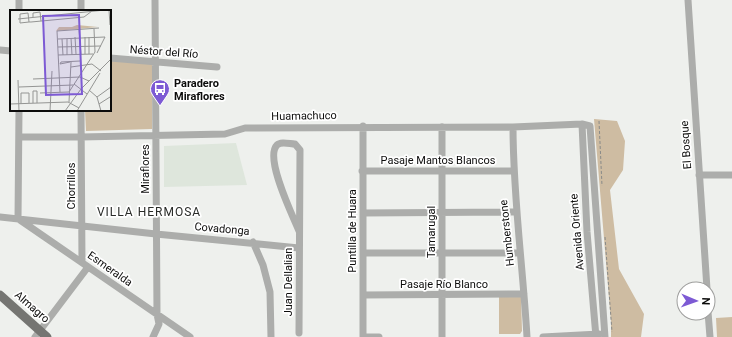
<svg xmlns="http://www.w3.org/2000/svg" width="732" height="337" font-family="Roboto,sans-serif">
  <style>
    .built { fill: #dee6dc }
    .green { fill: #cebca2 }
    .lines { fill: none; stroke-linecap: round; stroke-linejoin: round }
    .path { stroke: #898a88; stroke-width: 1; stroke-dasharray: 3 2; stroke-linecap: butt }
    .minor { stroke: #acadab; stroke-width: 7 }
    .major { stroke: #757572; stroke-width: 9 }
    .labels { text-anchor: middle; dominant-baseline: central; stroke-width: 3.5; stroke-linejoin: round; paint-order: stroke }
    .street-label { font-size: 11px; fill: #0c0c0b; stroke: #fff }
    .poi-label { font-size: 11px; font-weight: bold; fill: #0c0c0b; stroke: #fff; text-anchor: start }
    .neighbourhood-label { font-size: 12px; letter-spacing: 1px; fill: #292b28; stroke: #fff }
    .inset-road { fill: none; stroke: #949593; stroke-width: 1 }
    .view { fill: #7d5ad4; fill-opacity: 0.15; stroke: #7d5ad4; stroke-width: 2 }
    .inset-edge { fill: none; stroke: #0c0c0b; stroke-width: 2 }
  </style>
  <rect width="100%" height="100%" fill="#eef0ed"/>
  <path class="built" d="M236 143 247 185 164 187V146Z"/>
  <path class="green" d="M110 60 152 64V129L86 131 85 110H110Z
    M594 119 617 121 625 141 623 170 610 190 619 269 644 314 641 337H611V322Z
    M521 296 522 331 520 334H499V297Z
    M732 317V337H717L716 318Z"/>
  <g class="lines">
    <path class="path" d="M599 121 602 186
      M605 237 612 332"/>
    <path class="minor" d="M81 0V11
      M688 0 707 289
      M19 11V0
      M0 50 11 51
      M110 58 217 67
      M81 110 82 262
      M582 124 587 232 596 337
      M513 127C513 197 523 267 527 337
      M19 137H81L225 134 245 128 513 127 582 124 590 126 605 337
      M362 171H513
      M699 175H732
      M363 213 515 212
      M0 217 156 234 299 248
      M18 219 19 110
      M20 220 190 337
      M253 242 263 265 270 292 271 337
      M363 253H520
      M363 295 524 294
      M708 312 710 337
      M299 333 300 150 295 144C290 144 281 141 277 145 264 158 293 216 299 231
      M35 337 88 267
      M153 337 159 324 157 314 155 0
      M363 337V126
      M363 337H379
      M442 337V127
      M543 337 599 334"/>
    <path class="major" d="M0 295 47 337"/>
  </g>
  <defs>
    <g id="bus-pin" transform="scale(1)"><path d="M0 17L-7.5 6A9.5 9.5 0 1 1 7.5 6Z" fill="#7d5ad4" stroke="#fff"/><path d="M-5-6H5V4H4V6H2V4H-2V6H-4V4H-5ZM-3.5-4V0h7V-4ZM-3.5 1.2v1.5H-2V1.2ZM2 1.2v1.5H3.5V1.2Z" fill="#fff"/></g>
  </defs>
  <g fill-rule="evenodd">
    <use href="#bus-pin" x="160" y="89"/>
  </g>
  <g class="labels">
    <g class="street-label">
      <text transform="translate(164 52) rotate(4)">Néstor del Río</text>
      <text transform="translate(304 116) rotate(-1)">Huamachuco</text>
      <text transform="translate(686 145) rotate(-94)">El Bosque</text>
      <text x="438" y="160">Pasaje Mantos Blancos</text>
      <text transform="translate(145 169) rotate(-90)">Miraflores</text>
      <text transform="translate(71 186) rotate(-90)">Chorrillos</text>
      <text transform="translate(222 229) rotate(5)">Covadonga</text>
      <text transform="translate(352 231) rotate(-90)">Puntilla de Huara</text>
      <text transform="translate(431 232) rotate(-90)">Tamarugal</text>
      <text transform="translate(577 232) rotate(-95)">Avenida Oriente</text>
      <text transform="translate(507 233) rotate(-96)">Humberstone</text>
      <text transform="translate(110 269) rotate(35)">Esmeralda</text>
      <text transform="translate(288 282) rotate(-90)">Juan Dellalian</text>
      <text x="444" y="284">Pasaje Río Blanco</text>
      <text transform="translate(32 307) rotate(41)">Almagro</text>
    </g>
    <g class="poi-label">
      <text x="174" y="83">Paradero<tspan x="174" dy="13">Miraflores</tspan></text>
    </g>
    <g class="neighbourhood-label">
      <text x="149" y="212">VILLA HERMOSA</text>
    </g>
  </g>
  <g transform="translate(10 10)">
    <rect width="101" height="101" fill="#eef0ed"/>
    <path d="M67 15 88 17 46 21 49 17H62Z" fill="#cebca2"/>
    <path class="inset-road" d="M99 0 100 15M23 7V3L30 2 31 11M8 9 95 0M19 12 18 3 10 4V13L19 12H21L74 7 82 1M69 19 71 45M65 27 66 44M75 27V44M79 27V44M61 28 62 45M48 29 95 27 87 43M52 29 53 45M57 29V45M48 37 91 36M48 45 83 44M60 52 50 54 51 52 70 51M61 57 82 54 91 61M23 69 70 67 79 71M8 70 9 101M64 74 77 84M9 77 63 75M79 80 87 87 91 101M50 82 47 21 89 18M59 82 85 42 84 19M30 83 59 82M87 87 101 77M59 92 61 52M23 93V81H27V93M0 94 58 92 69 98M11 94V83H19V93M89 94 100 87M40 101 42 61M55 101 71 79 101 49M67 101 90 63"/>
    <path class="view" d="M69 5 72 84 36 85 33 6Z"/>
    <rect width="101" height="101" class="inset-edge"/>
  </g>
  <g transform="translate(696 301) rotate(92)"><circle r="19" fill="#ffffff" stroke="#9e9e9d"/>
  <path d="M0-3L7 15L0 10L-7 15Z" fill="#7d5ad4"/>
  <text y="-6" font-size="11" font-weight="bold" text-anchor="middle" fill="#0c0c0b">N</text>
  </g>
</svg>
